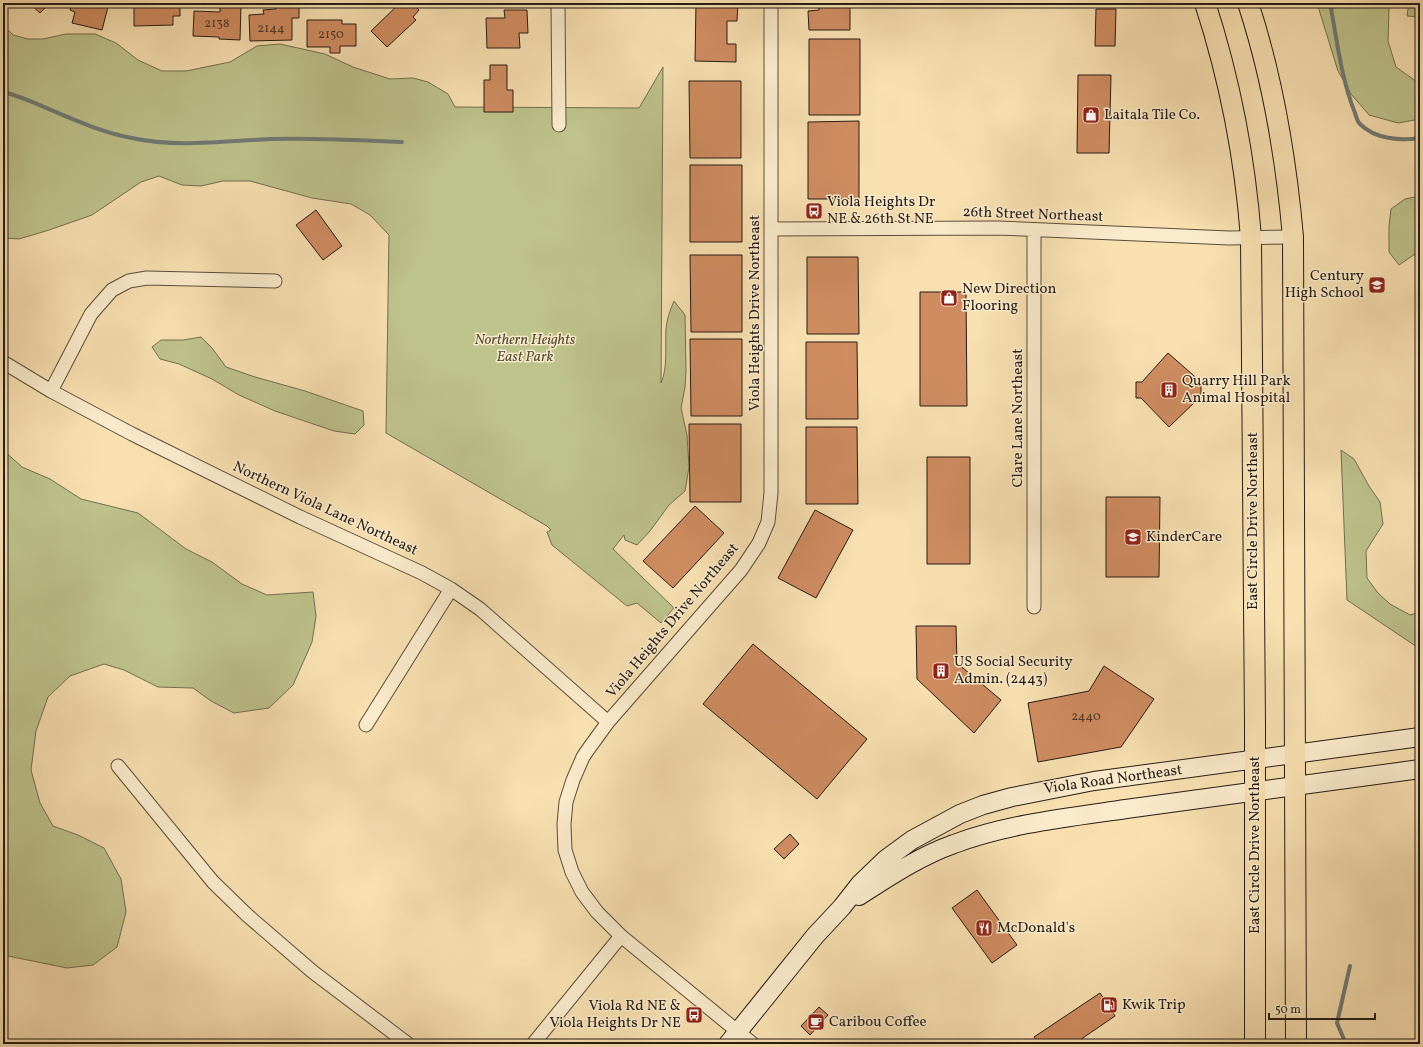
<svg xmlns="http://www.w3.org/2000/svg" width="1423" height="1047" font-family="Vollkorn,serif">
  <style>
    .green { fill: #bec28b; stroke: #726e4f }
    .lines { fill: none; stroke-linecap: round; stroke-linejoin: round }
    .stream { stroke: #717a76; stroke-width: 4 }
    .building { fill: #cf8c61; stroke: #261b13 }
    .minor-casing { stroke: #5a4c3a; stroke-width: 15 }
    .secondary-casing { stroke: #261b13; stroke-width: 20 }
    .primary-casing { stroke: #261b13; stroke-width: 22 }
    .minor { stroke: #faebcc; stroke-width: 13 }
    .secondary { stroke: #faebcc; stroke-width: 18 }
    .primary { stroke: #f8e0b1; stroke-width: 20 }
    .labels { text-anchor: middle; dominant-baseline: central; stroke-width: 3; stroke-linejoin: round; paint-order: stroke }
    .number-label { font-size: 13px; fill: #503726 }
    .poi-label { font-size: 15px; fill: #261b13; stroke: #faebcc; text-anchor: start }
    .street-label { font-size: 15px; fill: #261b13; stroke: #faebcc }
    .park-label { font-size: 15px; font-style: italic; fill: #544d37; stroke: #faebcc }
  </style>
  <rect width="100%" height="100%" fill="#f8e0b1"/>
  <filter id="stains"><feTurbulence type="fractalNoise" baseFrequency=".005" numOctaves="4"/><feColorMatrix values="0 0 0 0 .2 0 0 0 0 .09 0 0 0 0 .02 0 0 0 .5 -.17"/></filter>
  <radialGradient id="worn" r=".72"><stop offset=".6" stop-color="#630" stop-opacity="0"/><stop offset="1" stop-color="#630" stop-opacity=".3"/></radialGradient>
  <path class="green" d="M1317 3H1390L1389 8 1388 41 1396 67 1420 84V119L1398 123 1369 115 1351 94 1338 71Z
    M1409 3H1420V17L1407 16Z
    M3 25 13 35 28 39H43L66 34H95L116 43 138 60 162 71H186L230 62 257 46 280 44 325 54 353 67 390 79 413 78 428 82 448 94 455 107 639 108 663 67 661 383C668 367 665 347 666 329 667 319 670 310 674 301L685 315 686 371 685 387 681 408 687 435 689 467 685 491 669 505 650 531 637 545 625 540 624 535 613 549 674 608 661 623 637 603 627 606 552 545 547 532 551 530 547 526 386 433 389 235 370 215 351 204 312 198 250 181H223L201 186 182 185 159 176 141 182 92 215 49 230 19 239 3 238Z
    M1420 196V285L1415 254 1399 265 1389 252V226L1391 209 1405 199Z
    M201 337 212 348 226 367 255 377 305 391 363 411 364 425 355 434 334 431 275 411 239 395 212 379 179 364 160 359 152 347 161 340H183Z
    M3 450 22 467 50 479 81 499 138 513 186 549 212 562 242 584 267 595 313 592 316 616 312 642 293 685 269 708 234 713 211 701 193 688 158 687 124 670 104 664 70 676 48 697 36 731 31 770 40 803 53 826 78 835 104 848 121 879 126 912 117 947 93 965 67 968 3 955Z
    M1341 450 1354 459 1369 486 1380 502 1383 524 1366 551 1367 578 1378 593 1390 604 1410 615 1420 612V649L1347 600Z"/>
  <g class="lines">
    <path class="stream" d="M1330 3C1337 40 1341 78 1355 113 1356 116 1357 121 1360 124 1375 139 1400 141 1420 138
      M3 92C20 96 35 103 51 110 77 121 104 133 132 138 177 148 225 141 271 139 315 138 358 140 402 142
      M1346 1044 1337 1023 1350 966"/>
  </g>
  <path class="building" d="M29 3H50L40 13Z
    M72 3H109L102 30 72 23 75 12 70 10Z
    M161 3H180V16H173V25L134 26V4Z
    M220 3 241 4 240 40 219 39V37L193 36 194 11 220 12Z
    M276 3H299V18H292V40L250 41 249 15 264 14 263 10 276 9Z
    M400 3H412L419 10 413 17 416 20 387 47 371 31Z
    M696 3H738L737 21H727V44H736V62L695 61Z
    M819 3H850V30H809L808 11 819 10Z
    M1096 9H1116L1115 46H1095Z
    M504 10H527L528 33H519L520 48H487L486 18H505Z
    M307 20H342V24H356V46H340V53H330V47H307Z
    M809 39H860V115H809Z
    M490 65H507V90H513V112H484V80H490Z
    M1078 75H1111L1109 153H1077Z
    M689 81H741V158H690Z
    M859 121V199H808V122Z
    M690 165H742V242H690Z
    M316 210 342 246 323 260 296 225Z
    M690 255H742V332H691Z
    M807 257H858L859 334H807Z
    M920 292H966L967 406H920Z
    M690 339H742V416H691Z
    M806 342H857L858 419H806Z
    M1168 353 1201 382V398L1198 399 1169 427 1141 398H1136V382H1142Z
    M689 424H741V502H690Z
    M806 427H857L858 504H806Z
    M927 457H970V564H927Z
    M1106 497H1160L1159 577H1106Z
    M695 506 724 533 673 588 643 561Z
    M815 510 853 530 816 598 778 578Z
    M916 626H956L957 663 1001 700 974 733 917 679Z
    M753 644 867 739 817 799 703 704Z
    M1104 666 1154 699 1121 747 1038 762 1028 703 1089 691Z
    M790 834 799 844 784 859 774 849Z
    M977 890 1017 945 992 963 952 908Z
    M1100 993 1115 1016 1074 1044H1039L1034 1037Z
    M819 1007 828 1015 810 1035 801 1026Z"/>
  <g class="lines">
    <g class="minor-casing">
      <path id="minor" d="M558 3 559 125
        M772 229 998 228 1229 238 1293 237
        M3 362 51 391 132 434 300 517 422 573 451 589 480 609 608 722
        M51 391 91 314 112 290 129 281 147 278 275 281
        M1034 607V230
        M366 725 451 589
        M118 766 213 882 247 915 313 972 408 1044
        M533 1044 621 936
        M753 1044 621 936 597 912 582 892 572 872 565 850 564 824 566 802 573 780 583 757 587 751 608 722 741 570 759 543 768 522 771 493V3"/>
    </g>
    <g class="secondary-casing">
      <path id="secondary" d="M859 896C890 876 920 856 954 844 1006 824 1071 817 1126 809 1224 795 1322 782 1420 769
        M728 1044 815 936 842 907 860 884 886 859 912 840 960 814 983 805 1012 797 1094 781 1420 737"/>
    </g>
    <g class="primary-casing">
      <path id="primary" d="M1205 3C1230 80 1245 158 1251 238L1255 725V1044
        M1248 3C1273 79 1286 158 1293 237L1296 1044"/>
    </g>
    <use href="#minor" class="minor"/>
    <use href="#secondary" class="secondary"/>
    <use href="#primary" class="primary"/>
  </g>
  <defs>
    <g id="shop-square" transform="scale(0.9)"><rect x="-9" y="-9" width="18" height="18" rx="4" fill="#8f2418" stroke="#faebcc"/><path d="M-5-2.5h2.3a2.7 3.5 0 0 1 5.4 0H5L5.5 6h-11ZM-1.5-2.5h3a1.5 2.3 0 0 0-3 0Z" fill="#fff"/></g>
    <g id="bus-square" transform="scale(0.9)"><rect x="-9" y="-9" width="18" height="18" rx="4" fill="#8f2418" stroke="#faebcc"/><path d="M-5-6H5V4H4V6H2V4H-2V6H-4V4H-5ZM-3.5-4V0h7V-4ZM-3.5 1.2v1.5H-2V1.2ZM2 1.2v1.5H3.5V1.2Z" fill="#fff"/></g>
    <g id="school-square" transform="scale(0.9)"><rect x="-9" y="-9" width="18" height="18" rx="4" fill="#8f2418" stroke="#faebcc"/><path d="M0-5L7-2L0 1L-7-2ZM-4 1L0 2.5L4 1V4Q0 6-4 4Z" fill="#fff"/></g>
    <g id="building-square" transform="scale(0.9)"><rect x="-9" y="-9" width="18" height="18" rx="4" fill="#8f2418" stroke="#faebcc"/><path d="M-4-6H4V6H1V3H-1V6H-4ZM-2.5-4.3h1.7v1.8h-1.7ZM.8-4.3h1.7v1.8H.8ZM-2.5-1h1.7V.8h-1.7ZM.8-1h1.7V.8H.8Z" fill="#fff"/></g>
    <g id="restaurant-square" transform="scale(0.9)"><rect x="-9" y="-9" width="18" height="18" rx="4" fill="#8f2418" stroke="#faebcc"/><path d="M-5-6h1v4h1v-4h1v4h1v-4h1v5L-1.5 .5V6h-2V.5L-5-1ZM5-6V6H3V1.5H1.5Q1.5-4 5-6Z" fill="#fff"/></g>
    <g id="fuel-square" transform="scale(0.9)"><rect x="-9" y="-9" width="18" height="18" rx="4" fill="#8f2418" stroke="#faebcc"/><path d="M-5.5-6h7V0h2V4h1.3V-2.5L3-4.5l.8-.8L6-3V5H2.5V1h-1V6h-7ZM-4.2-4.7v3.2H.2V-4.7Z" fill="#fff"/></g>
    <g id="cafe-square" transform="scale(0.9)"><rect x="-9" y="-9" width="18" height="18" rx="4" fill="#8f2418" stroke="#faebcc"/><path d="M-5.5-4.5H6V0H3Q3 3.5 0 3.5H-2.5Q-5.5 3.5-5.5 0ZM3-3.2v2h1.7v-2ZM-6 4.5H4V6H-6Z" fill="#fff"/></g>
  </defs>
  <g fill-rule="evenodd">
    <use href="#shop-square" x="1091" y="115"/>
    <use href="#bus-square" x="814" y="211"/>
    <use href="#school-square" x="1377" y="285"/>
    <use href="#shop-square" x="949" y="298"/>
    <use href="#building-square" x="1169" y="390"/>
    <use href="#school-square" x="1133" y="537"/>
    <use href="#building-square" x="941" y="671"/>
    <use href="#restaurant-square" x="984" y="928"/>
    <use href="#fuel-square" x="1109" y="1005"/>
    <use href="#bus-square" x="694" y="1015"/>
    <use href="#cafe-square" x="816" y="1022"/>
  </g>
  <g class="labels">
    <g class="number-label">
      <text x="217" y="24">2138</text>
      <text x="271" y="29">2144</text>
      <text x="331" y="35">2150</text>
      <text x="1086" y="717">2440</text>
    </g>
    <g class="poi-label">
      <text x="1104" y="115">Laitala Tile Co.</text>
      <text x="827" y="202">Viola Heights Dr<tspan x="827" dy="17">NE &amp; 26th St NE</tspan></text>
      <text x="1364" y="276" text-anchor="end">Century<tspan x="1364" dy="17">High School</tspan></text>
      <text x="962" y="289">New Direction<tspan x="962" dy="17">Flooring</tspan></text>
      <text x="1182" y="381">Quarry Hill Park<tspan x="1182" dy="17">Animal Hospital</tspan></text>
      <text x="1146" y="537">KinderCare</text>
      <text x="954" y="662">US Social Security<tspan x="954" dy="17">Admin. (2443)</tspan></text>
      <text x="997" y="928">McDonald's</text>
      <text x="1122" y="1005">Kwik Trip</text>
      <text x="681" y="1006" text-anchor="end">Viola Rd NE &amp;<tspan x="681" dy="17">Viola Heights Dr NE</tspan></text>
      <text x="829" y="1022">Caribou Coffee</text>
    </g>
    <g class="street-label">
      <text transform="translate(1033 215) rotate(2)">26th Street Northeast</text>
      <text transform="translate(755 313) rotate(-90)">Viola Heights Drive Northeast</text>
      <text transform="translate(1018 418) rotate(-90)">Clare Lane Northeast</text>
      <text transform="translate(325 509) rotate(25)">Northern Viola Lane Northeast</text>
      <text transform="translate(1253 521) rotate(-90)">East Circle Drive Northeast</text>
      <text transform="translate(673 621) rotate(-50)">Viola Heights Drive Northeast</text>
      <text transform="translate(1113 780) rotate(-8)">Viola Road Northeast</text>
      <text transform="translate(1255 845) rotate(-90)">East Circle Drive Northeast</text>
    </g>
    <g class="park-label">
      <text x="525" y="340">Northern Heights<tspan x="525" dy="17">East Park</tspan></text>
    </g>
  </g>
  <rect width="1423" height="1047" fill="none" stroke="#f8e0b1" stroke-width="16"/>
  <rect x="4" y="4" width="1415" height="1039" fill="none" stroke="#261b13" stroke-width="2"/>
  <rect x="8" y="8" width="1407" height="1031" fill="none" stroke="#261b13"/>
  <path d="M1269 1013v6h106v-6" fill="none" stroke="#261b13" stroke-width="2"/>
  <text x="1275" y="1013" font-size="12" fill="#261b13" stroke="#faebcc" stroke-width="3" paint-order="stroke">50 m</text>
  <rect width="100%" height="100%" filter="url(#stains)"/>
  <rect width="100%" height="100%" fill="url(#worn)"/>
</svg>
